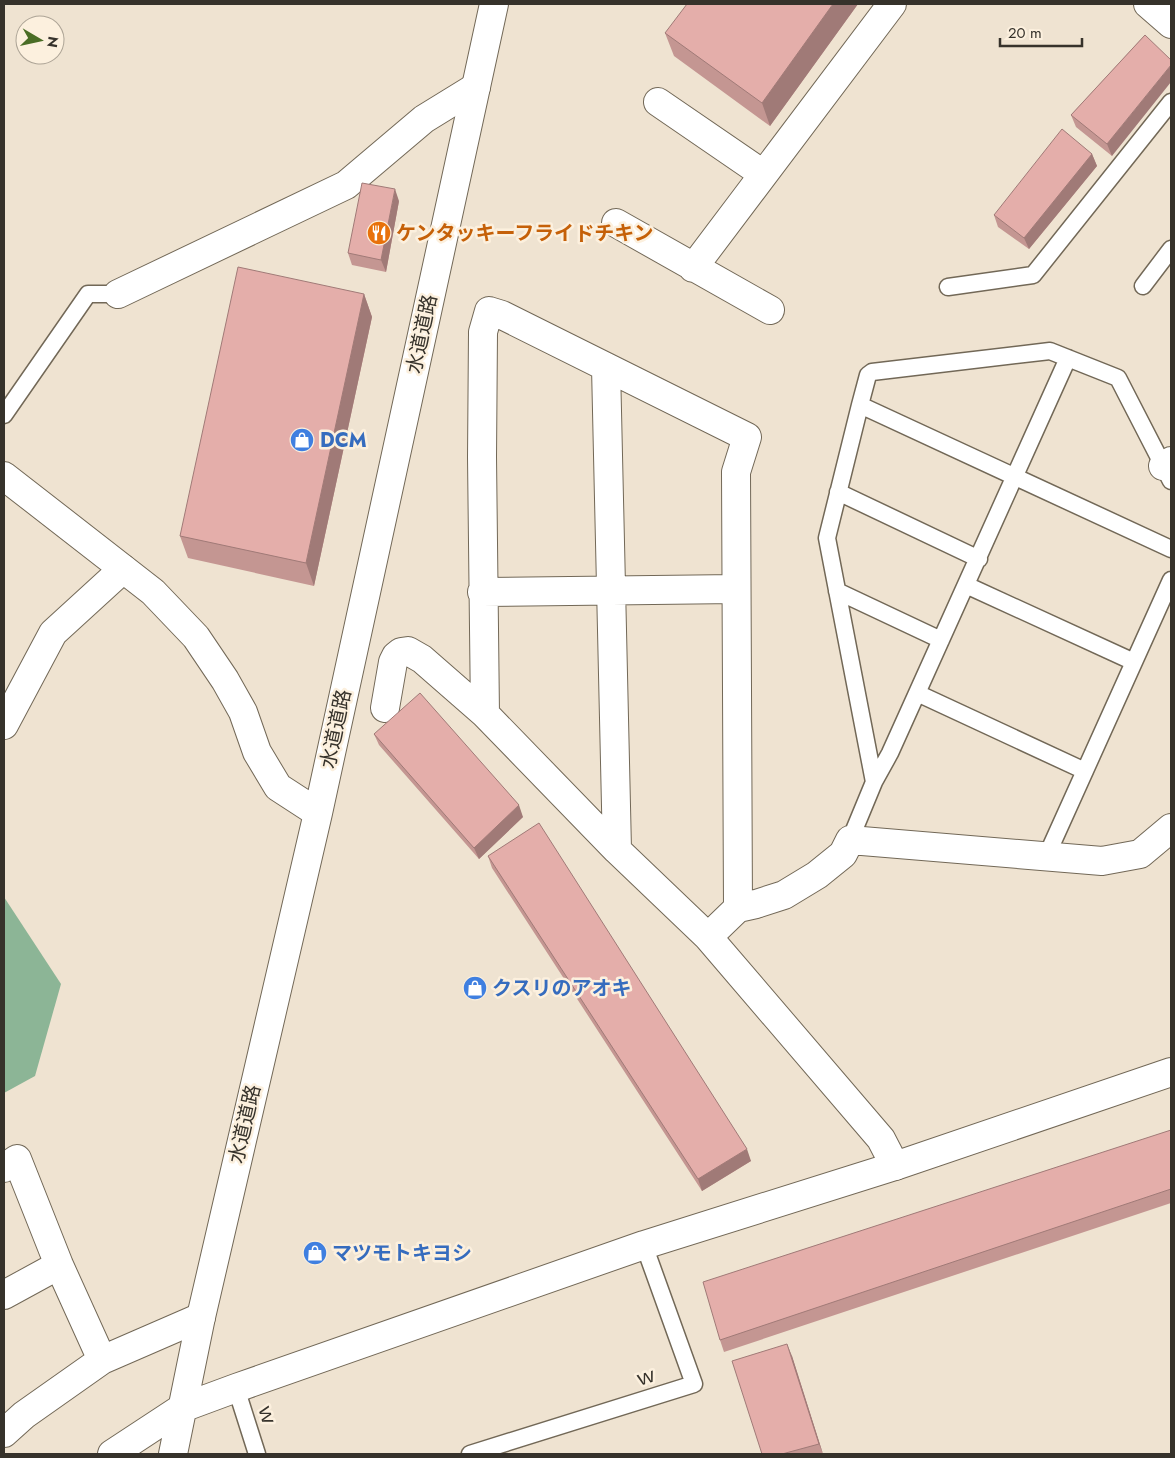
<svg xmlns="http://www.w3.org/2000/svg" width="1175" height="1458" font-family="Jost,'Noto Sans JP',sans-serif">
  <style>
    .forest { fill: #8cb596 }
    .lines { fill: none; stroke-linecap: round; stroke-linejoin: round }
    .lane-casing { stroke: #726857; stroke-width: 19 }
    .street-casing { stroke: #726857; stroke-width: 30 }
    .secondary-casing { stroke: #726857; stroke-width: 30 }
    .lane { stroke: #fff; stroke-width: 16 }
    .street { stroke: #fff; stroke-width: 28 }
    .secondary { stroke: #fff; stroke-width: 28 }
    .wall { fill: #c49692 }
    .shaded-wall { fill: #a07a77 }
    .building { fill: #e4aeaa; stroke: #a07a77 }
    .labels { text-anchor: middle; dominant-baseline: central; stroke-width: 5; stroke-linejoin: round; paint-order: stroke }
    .food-label { font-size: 20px; font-weight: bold; fill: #c56008; stroke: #fcf0de; text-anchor: start }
    .street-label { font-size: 20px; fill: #36322b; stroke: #fcf0de }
    .shop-label { font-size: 20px; font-weight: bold; fill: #366cbe; stroke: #fcf0de; text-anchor: start }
  </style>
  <rect width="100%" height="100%" fill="#efe3d1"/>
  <path class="forest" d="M4 897 61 984 35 1076 4 1093Z"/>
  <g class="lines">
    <g class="lane-casing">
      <path id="lane" d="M1143 286 1171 249
        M948 287 1033 275 1171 102
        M860 405 1171 549
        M4 415 88 294H118
        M838 492 979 559
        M966 585 1134 662
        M837 591 941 640
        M917 693 1085 771
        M874 782 827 538 860 405 868 375 872 372 1050 351 1118 378 1171 481
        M850 840 874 782 890 753 1068 358
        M1047 855 1171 580
        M236 1388 257 1454
        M470 1454 694 1384 644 1245"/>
    </g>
    <g class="street-casing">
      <path id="street" d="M1148 4 1171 24
        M658 102 763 174
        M616 223 770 310
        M693 268 892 4
        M118 294 346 185 424 119 476 87
        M606 367 617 850
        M1163 466 1171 461
        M482 592 736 589
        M385 708 393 662 396 656 401 652 408 651 422 659 485 714 617 850 708 937 881 1139 895 1166
        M485 714 482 457 483 332 489 311 502 315 747 437 736 472 738 908 708 937
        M4 725 53 633 123 569
        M738 908 756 904 784 895 817 875 843 854 850 840 1102 861 1140 854 1171 828
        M4 1168 17 1159 59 1265 102 1360
        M4 1295 59 1265
        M4 1433 24 1415 102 1360 201 1317"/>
    </g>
    <g class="secondary-casing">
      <path id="secondary" d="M4 476 153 592 196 637 225 680 243 712 257 752 278 787 318 813
        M112 1454 182 1408 236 1388 644 1245 895 1166 1171 1072
        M173 1454 201 1317 318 813 494 4"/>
    </g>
    <use href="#lane" class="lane"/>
    <use href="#street" class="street"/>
    <use href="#secondary" class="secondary"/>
  </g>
  <path class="wall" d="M858 4 770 126 674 56 665 33Z
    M1145 35 1112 156 1076 127 1071 115Z
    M1092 154 1097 166 1029 249 998 227 994 215Z
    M399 201 386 272 352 265 348 253Z
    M364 294 372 317 314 586 188 558 180 536Z
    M374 734 523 817 479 859 379 745Z
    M488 856 751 1161 702 1191 492 868Z
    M1171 1130V1203L724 1352 720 1340Z
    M792 1356 823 1454H762Z"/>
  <path class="shaded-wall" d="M833 4H858L770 126 762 103Z
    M1171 65V82L1112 156 1107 144Z
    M1092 154 1097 166 1029 249 1024 238Z
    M395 189 399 201 386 272 381 260Z
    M364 294 372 317 314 586 306 563Z
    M519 805 523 817 479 859 474 848Z
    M747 1149 751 1161 702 1191 698 1179Z
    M787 1344 792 1356 823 1454 819 1444Z"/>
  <path class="building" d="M687 4H833L762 103 665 33Z
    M1145 35 1171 60V65L1107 144 1071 115Z
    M1062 129 1092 154 1024 238 994 215Z
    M362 183 395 189 381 260 348 253Z
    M238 267 364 294 306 563 180 536Z
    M420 693 519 805 474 848 374 734Z
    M539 823 747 1149 698 1179 488 856Z
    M1171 1130V1189L720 1340 703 1282Z
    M787 1344 819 1444 782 1454H762L732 1361Z"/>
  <defs>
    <g id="restaurant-disc" transform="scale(1.25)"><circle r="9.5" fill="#e8710a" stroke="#fcf0de"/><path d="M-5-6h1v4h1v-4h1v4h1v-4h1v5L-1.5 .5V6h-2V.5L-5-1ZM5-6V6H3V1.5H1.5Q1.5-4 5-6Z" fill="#fff"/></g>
    <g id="shop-disc" transform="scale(1.25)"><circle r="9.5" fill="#3f7fe0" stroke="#fcf0de"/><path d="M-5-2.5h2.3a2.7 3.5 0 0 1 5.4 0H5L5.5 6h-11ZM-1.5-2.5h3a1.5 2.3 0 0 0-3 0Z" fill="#fff"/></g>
  </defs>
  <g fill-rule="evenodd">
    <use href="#restaurant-disc" x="379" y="233"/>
    <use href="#shop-disc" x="302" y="440"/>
    <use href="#shop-disc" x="475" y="988"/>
    <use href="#shop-disc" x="315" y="1253"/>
  </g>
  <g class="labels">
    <g class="food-label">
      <text x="396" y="233">ケンタッキーフライドチキン</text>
    </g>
    <g class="street-label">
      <text transform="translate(422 334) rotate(-78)">水道道路</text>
      <text transform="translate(336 729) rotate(-78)">水道道路</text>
      <text transform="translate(245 1124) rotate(-77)">水道道路</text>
      <text transform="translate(646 1377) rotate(-17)">ｗ</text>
      <text transform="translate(267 1415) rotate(73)">ｗ</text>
    </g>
    <g class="shop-label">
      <text x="320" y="440">DCM</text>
      <text x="492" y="988">クスリのアオキ</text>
      <text x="332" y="1253">マツモトキヨシ</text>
    </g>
  </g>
  <rect width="1175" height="1458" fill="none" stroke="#36322b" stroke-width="10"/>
  <g transform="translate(40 40) rotate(99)"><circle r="24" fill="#fcf0de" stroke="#ada496"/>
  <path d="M0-4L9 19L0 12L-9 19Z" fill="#4a6d25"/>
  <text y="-8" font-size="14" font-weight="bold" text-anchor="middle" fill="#36322b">N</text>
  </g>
  <path d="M1000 38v8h82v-8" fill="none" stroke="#36322b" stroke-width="2.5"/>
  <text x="1008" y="38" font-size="15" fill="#36322b" stroke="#fcf0de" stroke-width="4" paint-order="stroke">20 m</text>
</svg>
